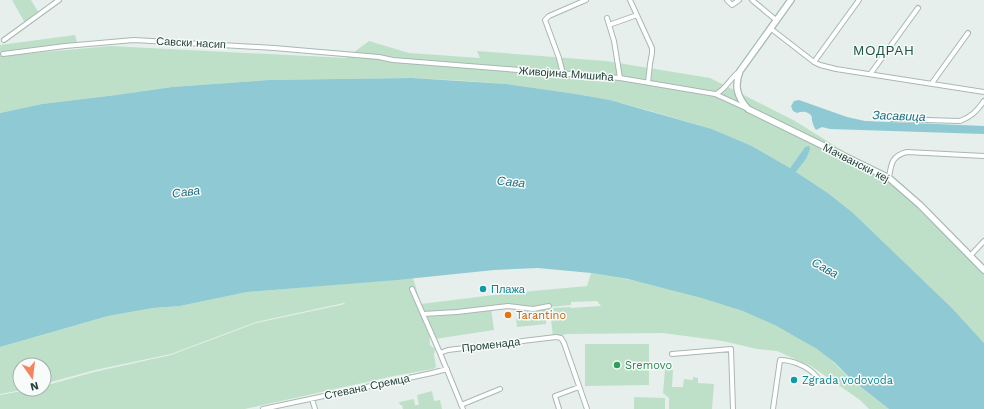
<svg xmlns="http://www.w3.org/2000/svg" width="984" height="409" font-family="'Work Sans',sans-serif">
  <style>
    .green { fill: #bfe0c8 }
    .water { fill: #8ec9d4 }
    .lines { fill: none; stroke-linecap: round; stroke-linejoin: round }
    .street-casing { stroke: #a8b8b2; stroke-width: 6 }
    .secondary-casing { stroke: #a4bbb3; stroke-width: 8 }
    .street { stroke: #fff; stroke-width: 4 }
    .secondary { stroke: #fff; stroke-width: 5.5 }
    .culture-dot { fill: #0f9aa8; stroke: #f7fbf9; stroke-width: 1.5 }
    .food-dot { fill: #e8710a; stroke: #f7fbf9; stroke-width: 1.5 }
    .leisure-dot { fill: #2e9e5b; stroke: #f7fbf9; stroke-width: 1.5 }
    .labels { text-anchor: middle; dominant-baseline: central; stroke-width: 3; stroke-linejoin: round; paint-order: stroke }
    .street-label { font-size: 11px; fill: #24423a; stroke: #f7fbf9 }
    .culture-label { font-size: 11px; fill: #0d838f; stroke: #f7fbf9; text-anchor: start }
    .food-label { font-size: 11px; fill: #c56008; stroke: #f7fbf9; text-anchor: start }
    .leisure-label { font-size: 11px; fill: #27864d; stroke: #f7fbf9; text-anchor: start }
    .water-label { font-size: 12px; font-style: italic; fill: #1c6f80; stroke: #f7fbf9 }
    .quarter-label { font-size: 13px; letter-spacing: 1px; fill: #1f5548; stroke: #f7fbf9 }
  </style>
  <rect width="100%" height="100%" fill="#e6efeb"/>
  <path class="green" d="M12 0H31L39 13 25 23Z
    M75 35 77 42 0 52V45Z
    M369 41 409 53 480 58 477 51 606 61 710 78 795 121 848 154 901 183 984 267V343L952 308 852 212 828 193 796 172 806 159 805 147 790 168 752 146 712 129 647 110 610 100 576 94 507 84 467 81 412 78 269 80 172 87 116 95 42 104 0 113V56L110 46 346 58Z
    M591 273C665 285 755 305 817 349 827 355 834 363 842 371 856 385 874 397 889 409H869L860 400 811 366 777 351 757 349 723 341 663 333 567 334 553 337 550 310H553V308L570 307 571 308 601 306 597 301 571 302V305L550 307 547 315 527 316V311L516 305 491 308 494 330 435 339 429 326 430 345 435 349 434 355 436 367 433 369 394 376 245 409H0V395L33 389H44V386L94 372 171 355 256 323 345 304 344 303 256 322 171 354 95 370 44 384V365H20V389H27L0 394V347L108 316 153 308 180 306 247 292 413 278 421 304 511 293 587 286Z
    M546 316V324L517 327 516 319Z
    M585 344H649V385L585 386Z
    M665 369 673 370 672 387H683L684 379 693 380V377L698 378V383L714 384 712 409H669V398L663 393Z
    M432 391 434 401 440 400 442 409H403L402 405H400L399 402 414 399 415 405H419L417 395Z
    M634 397 665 398V409H634Z"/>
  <path class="water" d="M412 78 507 84 576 94 610 100 712 129 752 146 790 168 805 147 809 146 810 149 806 159 796 172 828 193 852 212 952 308 984 343V409H889L853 381 834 362 817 349 775 325 743 311 702 298 628 279 591 273 538 268 494 270 397 280 247 292 180 306 153 308 108 316 0 347V113L42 104 116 95 172 87 269 80Z
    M799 100 847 117 865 121 984 126V134L830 129 822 127 816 130C814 127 811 120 812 117 809 111 802 111 797 113L793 111 791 106 794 101Z"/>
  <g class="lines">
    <g class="street-casing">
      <path id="street" d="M630 0 652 48V53L650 64 648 83
        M727 0 732 5 739 0
        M752 0 776 20
        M607 18 614 41 620 78
        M609 25 637 15
        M770 28 814 62 820 65 836 69 984 92
        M4 40 59 0
        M3 54 65 46 134 40 274 48 379 57 393 60 620 78 715 94 746 108
        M814 62 859 0
        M871 73 918 8
        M563 74 559 58 545 20 549 16 586 0
        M932 83 968 33
        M716 94C726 89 731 77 740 71
        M892 119 960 121C971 117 977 111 984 101
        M889 178C891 165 891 156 907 152L984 156
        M970 256 984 241
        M412 289 440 353
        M423 314 457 312 508 306 533 309 549 306
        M672 354 731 349 733 409
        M312 399 315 409
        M461 405 500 389
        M263 409 432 373 447 369
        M463 409 440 353 448 350 556 337 561 338 564 343 587 409
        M559 409 555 396 579 387
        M773 409 780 360C793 360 809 367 817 377"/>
    </g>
    <g class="secondary-casing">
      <path id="secondary" d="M791 0 740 71C734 86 737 97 748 109L889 178 920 205 984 270"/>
    </g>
    <use href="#street" class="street"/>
    <use href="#secondary" class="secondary"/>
  </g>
  <g class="culture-dot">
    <circle cx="483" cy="289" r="4"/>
    <circle cx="794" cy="380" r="4"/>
  </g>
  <circle class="food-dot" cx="508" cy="315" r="4"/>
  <circle class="leisure-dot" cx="617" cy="365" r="4"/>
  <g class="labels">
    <g class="street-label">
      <text transform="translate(191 43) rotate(3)">Савски насип</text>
      <text transform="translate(566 74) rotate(4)">Живојина Мишића</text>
      <text transform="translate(856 163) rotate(27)">Мачвански кеј</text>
      <text transform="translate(491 345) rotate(-7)">Променада</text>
      <text transform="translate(367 387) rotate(-12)">Стевана Сремца</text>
    </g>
    <g class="culture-label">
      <text x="491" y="289">Плажа</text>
      <text x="802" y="380">Zgrada vodovoda</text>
    </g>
    <g class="food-label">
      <text x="516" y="315">Tarantino</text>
    </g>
    <g class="leisure-label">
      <text x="625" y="365">Sremovo</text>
    </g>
    <g class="water-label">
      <text transform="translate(899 116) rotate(2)">Засавица</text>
      <text transform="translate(511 182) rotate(6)">Сава</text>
      <text transform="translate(186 192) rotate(-7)">Сава</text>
      <text transform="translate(825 268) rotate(29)">Сава</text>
    </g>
    <g class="quarter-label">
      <text x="884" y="50">МОДРАН</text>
    </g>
  </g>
  <g transform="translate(32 377) rotate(166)"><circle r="19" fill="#f7fbf9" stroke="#a3b1ad"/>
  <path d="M0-3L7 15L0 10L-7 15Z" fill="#f4845f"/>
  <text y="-6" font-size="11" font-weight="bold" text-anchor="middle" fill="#24423a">N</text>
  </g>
</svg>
